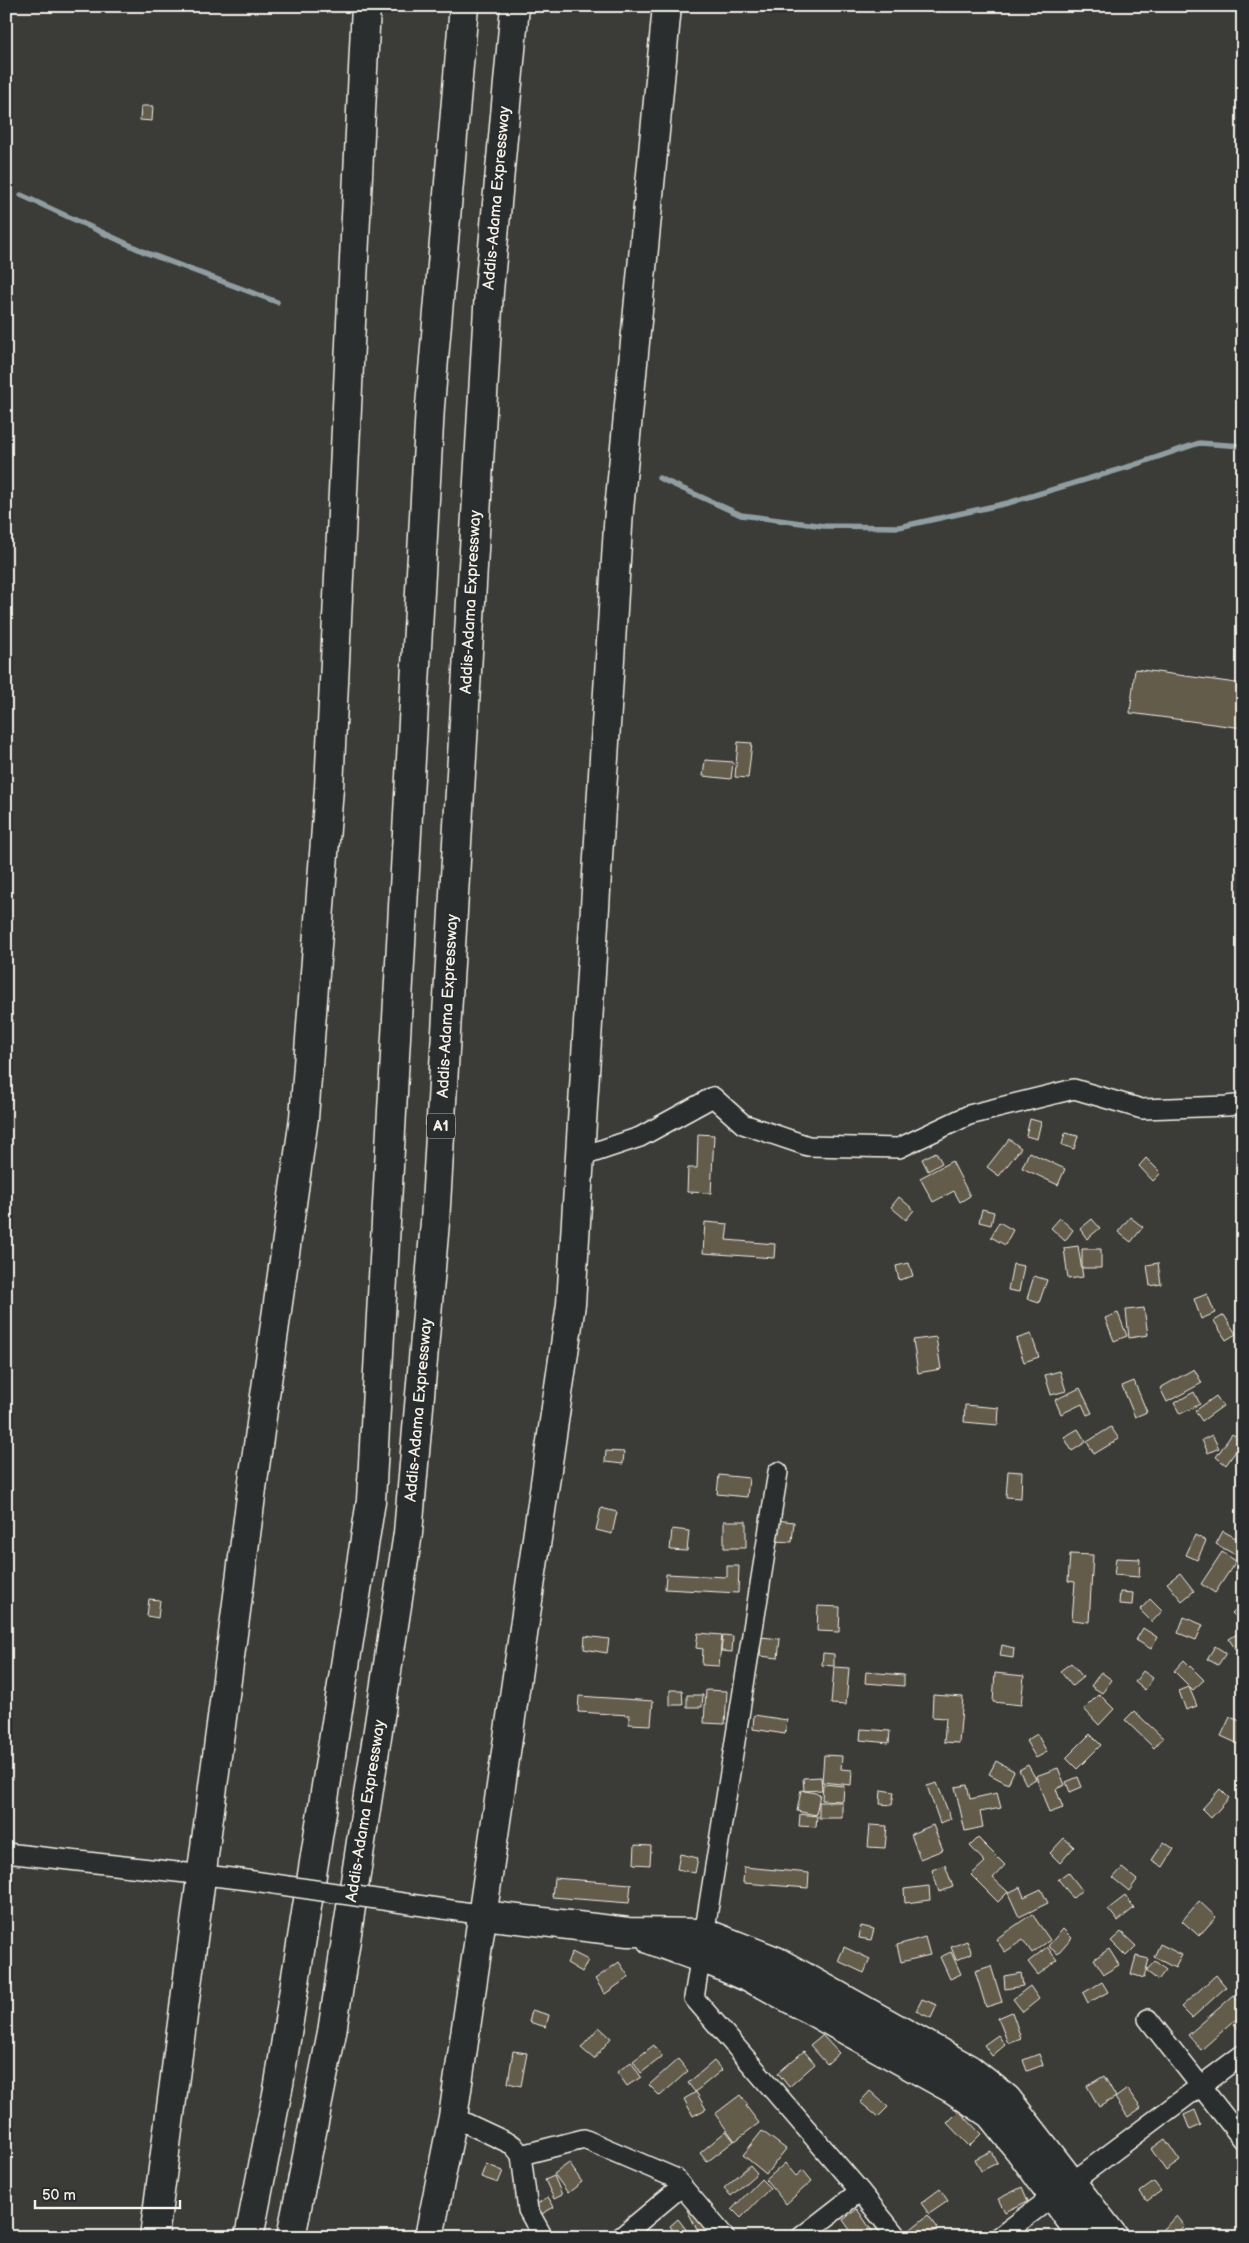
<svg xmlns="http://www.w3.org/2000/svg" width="1249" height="2243" font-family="'Balsamiq Sans',sans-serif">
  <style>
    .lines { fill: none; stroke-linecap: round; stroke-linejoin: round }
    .stream { stroke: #909ea2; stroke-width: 5.5 }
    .building { fill: #645b4c; stroke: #f4f1e8 }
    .street-casing { stroke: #f4f1e8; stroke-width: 22 }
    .secondary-casing { stroke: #f4f1e8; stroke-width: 31 }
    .highway-casing { stroke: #f4f1e8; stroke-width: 31 }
    .street { stroke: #2a2d2e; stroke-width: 19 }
    .secondary { stroke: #2a2d2e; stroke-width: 28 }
    .highway { stroke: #2a2d2e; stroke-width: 28 }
    .street-bridge-casing { stroke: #f4f1e8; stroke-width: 22; stroke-linecap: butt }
    .street-bridge { stroke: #2a2d2e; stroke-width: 19 }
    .labels { text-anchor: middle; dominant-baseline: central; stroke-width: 4.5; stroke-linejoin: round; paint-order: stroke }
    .shield { fill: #2a2d2e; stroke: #b7b6b0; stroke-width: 1 }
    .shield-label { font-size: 15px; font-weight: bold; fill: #f4f1e8 }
    .street-label { font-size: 16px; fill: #f4f1e8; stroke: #2a2d2e }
  </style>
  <rect width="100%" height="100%" fill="#3b3b37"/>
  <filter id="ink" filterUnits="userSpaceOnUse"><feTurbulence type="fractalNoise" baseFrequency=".02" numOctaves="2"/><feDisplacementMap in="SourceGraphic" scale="10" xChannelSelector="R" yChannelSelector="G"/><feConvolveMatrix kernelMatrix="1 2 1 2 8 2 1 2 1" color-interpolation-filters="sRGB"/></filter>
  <g filter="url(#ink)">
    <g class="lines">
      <path class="stream" d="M21 195 147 253 277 302
        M659 478 741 515 824 526 899 527 1008 503 1131 466 1199 443 1243 446"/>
    </g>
    <path class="building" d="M141 106H153L152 121 140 120Z
      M1135 669 1243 684V728L1130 713Z
      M738 742 752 743 748 778 735 777Z
      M705 760 733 762 731 779 703 776Z
      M1030 1119 1041 1122 1037 1139 1026 1136Z
      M1065 1133 1078 1136 1074 1149 1062 1145Z
      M698 1134 714 1135 711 1193 687 1192 688 1168H697Z
      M1009 1139 1021 1148 999 1176 987 1167Z
      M936 1152 942 1163 928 1171 922 1159Z
      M1029 1152 1065 1169 1058 1185 1022 1168Z
      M1146 1158 1161 1173 1153 1181 1139 1166Z
      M952 1161 970 1196 960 1202 954 1191 933 1202 920 1178Z
      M899 1197 914 1210 906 1220 891 1207Z
      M982 1209 994 1212 991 1225 979 1222Z
      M1130 1217 1143 1227 1131 1242 1118 1232Z
      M1060 1218 1073 1230 1065 1241 1051 1228Z
      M1092 1219 1100 1228 1087 1239 1080 1229Z
      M705 1222 728 1224 726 1240 775 1244 774 1258 703 1253Z
      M999 1222 1013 1230 1005 1245 991 1237Z
      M1078 1246 1083 1277 1068 1279 1064 1248Z
      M1082 1249H1101V1268H1082Z
      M909 1263 913 1276 899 1280 896 1266Z
      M1158 1263 1161 1284 1150 1286 1147 1265Z
      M1013 1264 1024 1266 1019 1292 1008 1290Z
      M1034 1276 1047 1280 1039 1303 1027 1299Z
      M1207 1294 1215 1313 1201 1319 1194 1299Z
      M1144 1308 1148 1335 1129 1338 1126 1310Z
      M1118 1313 1127 1336 1114 1341 1105 1318Z
      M1224 1315 1236 1334 1226 1340 1214 1321Z
      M1031 1334 1039 1357 1024 1362 1016 1339Z
      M936 1337 941 1369 918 1373 913 1340Z
      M1194 1369 1202 1383 1167 1402 1160 1388Z
      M1060 1371 1066 1391 1051 1395 1045 1375Z
      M1134 1381 1147 1412 1135 1417 1122 1386Z
      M1080 1388 1092 1413 1087 1415 1082 1404 1061 1414 1055 1400Z
      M1194 1392 1200 1404 1180 1414 1174 1403Z
      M1216 1396 1223 1406 1202 1421 1195 1411Z
      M965 1405 999 1408 998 1425 964 1422Z
      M1111 1427 1119 1439 1094 1454 1087 1442Z
      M1078 1429 1086 1442 1072 1451 1064 1437Z
      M1232 1434 1243 1441 1226 1465 1216 1457Z
      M1212 1435 1219 1448 1208 1453 1202 1440Z
      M606 1451 624 1452 623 1464 605 1462Z
      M1008 1471 1022 1472 1021 1498 1006 1497Z
      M719 1475 749 1478 747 1497 717 1494Z
      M601 1508 617 1512 612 1534 596 1530Z
      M776 1520 794 1522 792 1542 774 1541Z
      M724 1521H746V1548H724Z
      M672 1529 689 1531 687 1551 670 1550Z
      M1223 1531 1243 1542V1550L1239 1557 1216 1544Z
      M1195 1535 1206 1541 1197 1560 1186 1555Z
      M1222 1552 1236 1561 1215 1593 1201 1584Z
      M1070 1554 1093 1555 1089 1622 1072 1620 1075 1582 1068 1581Z
      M1116 1558 1140 1559 1139 1577 1114 1575Z
      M727 1566H739L738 1593 665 1589 666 1574 727 1577Z
      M1180 1573 1194 1591 1182 1601 1167 1583Z
      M1120 1592 1133 1593 1132 1605 1119 1604Z
      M149 1599 160 1600 158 1618 147 1616Z
      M1150 1599 1162 1611 1152 1622 1140 1610Z
      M1243 1602V1623L1232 1613Z
      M818 1606 840 1607 839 1632 817 1631Z
      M1184 1617 1203 1625 1196 1640 1178 1633Z
      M1143 1628 1157 1637 1151 1649 1136 1640Z
      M698 1633 722 1635 719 1666 702 1665 703 1649 696 1648Z
      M1237 1634 1243 1643V1655L1240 1657 1229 1639Z
      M723 1635 733 1636 732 1652 721 1651Z
      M585 1636 609 1639 607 1653 584 1649Z
      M761 1637 780 1639 778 1658 760 1656Z
      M1002 1645 1014 1648 1013 1658 1000 1656Z
      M1215 1646 1226 1653 1218 1665 1207 1659Z
      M823 1653 834 1654V1666L822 1665Z
      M1184 1660 1204 1680 1193 1690 1174 1671Z
      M1071 1663 1083 1677 1072 1686 1060 1671Z
      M834 1667 849 1668 846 1705 831 1704Z
      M1143 1671 1153 1678 1145 1690 1135 1682Z
      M866 1672 904 1675V1686L865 1683Z
      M1101 1672 1112 1680 1102 1693 1091 1686Z
      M995 1673 1024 1676 1021 1705 993 1702Z
      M1189 1687 1197 1706 1186 1710 1179 1691Z
      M670 1690H682L683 1705H670Z
      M706 1690 727 1691 725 1724 704 1723Z
      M1099 1694 1114 1709 1099 1725 1084 1709Z
      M687 1695H703L702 1707H687Z
      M933 1695 963 1697 959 1743 944 1742 946 1718 932 1717Z
      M579 1696 653 1701 651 1725 629 1724V1715L578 1712Z
      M1134 1711 1163 1738 1154 1748 1125 1720Z
      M754 1715 787 1720 785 1734 753 1729Z
      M1230 1717 1243 1722 1241 1745 1221 1736Z
      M861 1729 890 1731 889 1743 860 1740Z
      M1037 1734 1047 1752 1036 1758 1026 1741Z
      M1090 1734 1101 1745 1077 1769 1066 1758Z
      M824 1755 842 1756 841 1769 852 1770 851 1785 822 1782Z
      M996 1761 1014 1771 1008 1784 989 1774Z
      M1028 1765 1036 1779 1026 1784 1019 1770Z
      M1058 1768 1065 1785 1056 1789 1063 1808 1049 1813 1036 1776Z
      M821 1777 822 1790 804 1791 803 1778Z
      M1078 1777 1082 1787 1070 1792 1066 1782Z
      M937 1783 951 1819 940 1823 927 1786Z
      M823 1784 844 1786 843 1801 822 1800Z
      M967 1785 970 1799 997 1793 1001 1808 980 1812 983 1827 965 1831 955 1787Z
      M1220 1789 1229 1798 1211 1818 1202 1809Z
      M801 1790 820 1794 816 1815 797 1811Z
      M881 1790 894 1792 892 1805 880 1804Z
      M819 1802H842V1818H819Z
      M800 1814 817 1816 816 1827 799 1826Z
      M870 1825 887 1826 885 1848 868 1847Z
      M933 1825 943 1850 920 1859 911 1834Z
      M978 1838 1005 1865 993 1878 1008 1892 998 1902 971 1875 985 1862 970 1846Z
      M1064 1838 1074 1847 1060 1863 1050 1853Z
      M1164 1842 1174 1849 1163 1867 1152 1860Z
      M635 1845 651 1846 650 1865 634 1864Z
      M680 1854 698 1858 695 1873 677 1869Z
      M945 1865 953 1887 939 1892 932 1870Z
      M744 1867 809 1873 808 1888 743 1883Z
      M1122 1868 1137 1880 1129 1891 1113 1878Z
      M1068 1872 1082 1890 1073 1898 1058 1879Z
      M554 1878 631 1884 629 1903 552 1897Z
      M929 1886 930 1900 905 1903 904 1889Z
      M1020 1887 1024 1897 1041 1889 1048 1903 1019 1917 1008 1893Z
      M1125 1896 1134 1908 1118 1921 1108 1909Z
      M1199 1901 1216 1917 1199 1936 1182 1921Z
      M1032 1914 1050 1940 1032 1953 1023 1940 1005 1952 996 1939Z
      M861 1926 874 1929 871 1940 859 1938Z
      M1063 1929 1072 1938 1058 1954 1048 1946Z
      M1121 1932 1136 1946 1126 1956 1111 1941Z
      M925 1937 930 1955 901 1962 897 1945Z
      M967 1941 972 1953 956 1960 951 1947Z
      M1160 1944 1182 1955 1175 1968 1154 1957Z
      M844 1947 870 1959 864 1973 838 1961Z
      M1047 1947 1057 1960 1038 1975 1028 1962Z
      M1109 1949 1119 1965 1104 1974 1094 1959Z
      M572 1952 588 1960 582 1972 567 1963Z
      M951 1952 961 1974 950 1979 940 1957Z
      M1136 1956 1149 1959 1144 1978 1131 1974Z
      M1155 1961 1166 1970 1158 1980 1146 1971Z
      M619 1962 629 1977 605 1994 595 1979Z
      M991 1966 1002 2002 986 2007 975 1971Z
      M1021 1973 1023 1986 1005 1989 1004 1976Z
      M1216 1975 1226 1987 1192 2018 1181 2007Z
      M1102 1982 1108 1992 1088 2003 1083 1993Z
      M1030 1986 1039 1999 1023 2012 1013 1999Z
      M1234 1995 1243 2005V2013L1201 2050 1188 2035Z
      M922 1999 937 2005 931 2018 916 2011Z
      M532 2010 549 2015 546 2027 529 2022Z
      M1012 2012 1021 2038 1008 2043 998 2018Z
      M1243 2017V2034L1234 2024Z
      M599 2027 611 2038 594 2059 581 2048Z
      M822 2035 839 2053 827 2064 810 2045Z
      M998 2035 1005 2045 992 2056 984 2045Z
      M654 2045 662 2057 641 2073 633 2061Z
      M513 2051 527 2053 521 2086 508 2083Z
      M804 2051 815 2064 789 2087 778 2073Z
      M1039 2054 1043 2065 1027 2071 1023 2060Z
      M678 2059 688 2071 660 2096 649 2085Z
      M714 2061 722 2070 695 2092 688 2083Z
      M631 2062 641 2077 627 2086 617 2072Z
      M1104 2076 1116 2097 1099 2107 1087 2086Z
      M1127 2089 1141 2108 1128 2117 1115 2098Z
      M870 2091 888 2107 878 2117 860 2102Z
      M696 2092 706 2109 693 2116 684 2099Z
      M740 2095 748 2105 746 2106 759 2123 735 2141 715 2114Z
      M1195 2110 1201 2125 1190 2130 1184 2115Z
      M959 2111 981 2134 969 2146 947 2123Z
      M726 2131 734 2141 707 2162 700 2153Z
      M762 2131 786 2149 766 2174 743 2155Z
      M1165 2139 1180 2161 1166 2171 1151 2149Z
      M991 2151 997 2163 981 2171 975 2159Z
      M569 2163 582 2182 568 2193 554 2174Z
      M785 2163 796 2176 803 2170 812 2181 786 2204 766 2180Z
      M486 2164 503 2171 498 2183 481 2177Z
      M750 2165 757 2173 731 2196 724 2188Z
      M554 2176 562 2195 554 2199 545 2180Z
      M761 2179 770 2188 741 2218 732 2209Z
      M1154 2182 1161 2191 1147 2201 1140 2192Z
      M1022 2187 1028 2201 1005 2212 998 2199Z
      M940 2189 948 2201 929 2214 921 2203Z
      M548 2197 554 2207 535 2218 529 2209Z
      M699 2205 714 2235 712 2237H701L687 2210Z
      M857 2209 876 2237H855L843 2220Z
      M928 2215 938 2228 927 2237H909L906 2233Z
      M1177 2216 1185 2226 1173 2237H1154Z
      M678 2219 692 2237H677L670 2226Z"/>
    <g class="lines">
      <g class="street-casing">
        <path id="street" d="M580 1157 640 1137 713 1097 743 1124 808 1146 899 1148 969 1115 1074 1089 1142 1109 1227 1106 1243 1104
          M778 1472 694 1998 860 2191 897 2237
          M6 1853 240 1879
          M444 1909 484 1915
          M1148 2019 1243 2140
          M453 2117 513 2145 521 2155 528 2210 543 2237
          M521 2155 584 2139 675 2178 725 2237
          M621 2237 682 2186
          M801 2237 860 2191
          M999 2237 1243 2054"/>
      </g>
      <g class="secondary-casing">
        <path id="secondary" d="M484 1915 628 1932 705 1933 776 1961 969 2069 1007 2099 1114 2237
          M651 1940 714 1963 765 1985 954 2090 990 2114 1020 2151 1083 2237
          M154 2237 253 1481 304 1118 329 788 366 6
          M429 2237 453 2117 571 1304 619 510 667 6"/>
      </g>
      <g class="highway-casing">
        <path id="highway" d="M249 2237 279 2084 371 1501 430 406 464 6
          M291 2237 332 2032 408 1533 435 1222 489 291 515 6"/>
      </g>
      <use href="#street" class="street"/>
      <use href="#secondary" class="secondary"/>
      <use href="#highway" class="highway"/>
      <g class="street-bridge-casing">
        <path id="street-bridge" d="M240 1879 444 1909"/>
      </g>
      <use href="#street-bridge" class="street-bridge"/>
    </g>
  </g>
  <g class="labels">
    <rect class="shield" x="427" y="1113.5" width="28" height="25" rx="4"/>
    <g class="shield-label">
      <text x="441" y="1126">A1</text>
    </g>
    <g class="street-label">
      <text transform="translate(497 198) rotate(-85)">Addis-Adama Expressway</text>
      <text transform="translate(471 602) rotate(-87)">Addis-Adama Expressway</text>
      <text transform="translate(448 1006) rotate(-87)">Addis-Adama Expressway</text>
      <text transform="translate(419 1410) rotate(-85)">Addis-Adama Expressway</text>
      <text transform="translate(366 1811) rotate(-81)">Addis-Adama Expressway</text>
    </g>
  </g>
  <rect width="1249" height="2243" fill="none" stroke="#2a2d2e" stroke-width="25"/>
  <rect x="12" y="12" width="1224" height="2218" fill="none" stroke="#f4f1e8" stroke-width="2" filter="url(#ink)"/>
  <path d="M35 2200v8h145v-8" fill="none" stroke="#f4f1e8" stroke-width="2.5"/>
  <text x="42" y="2200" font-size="15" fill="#f4f1e8" stroke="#2a2d2e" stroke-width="4" paint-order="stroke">50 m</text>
</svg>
